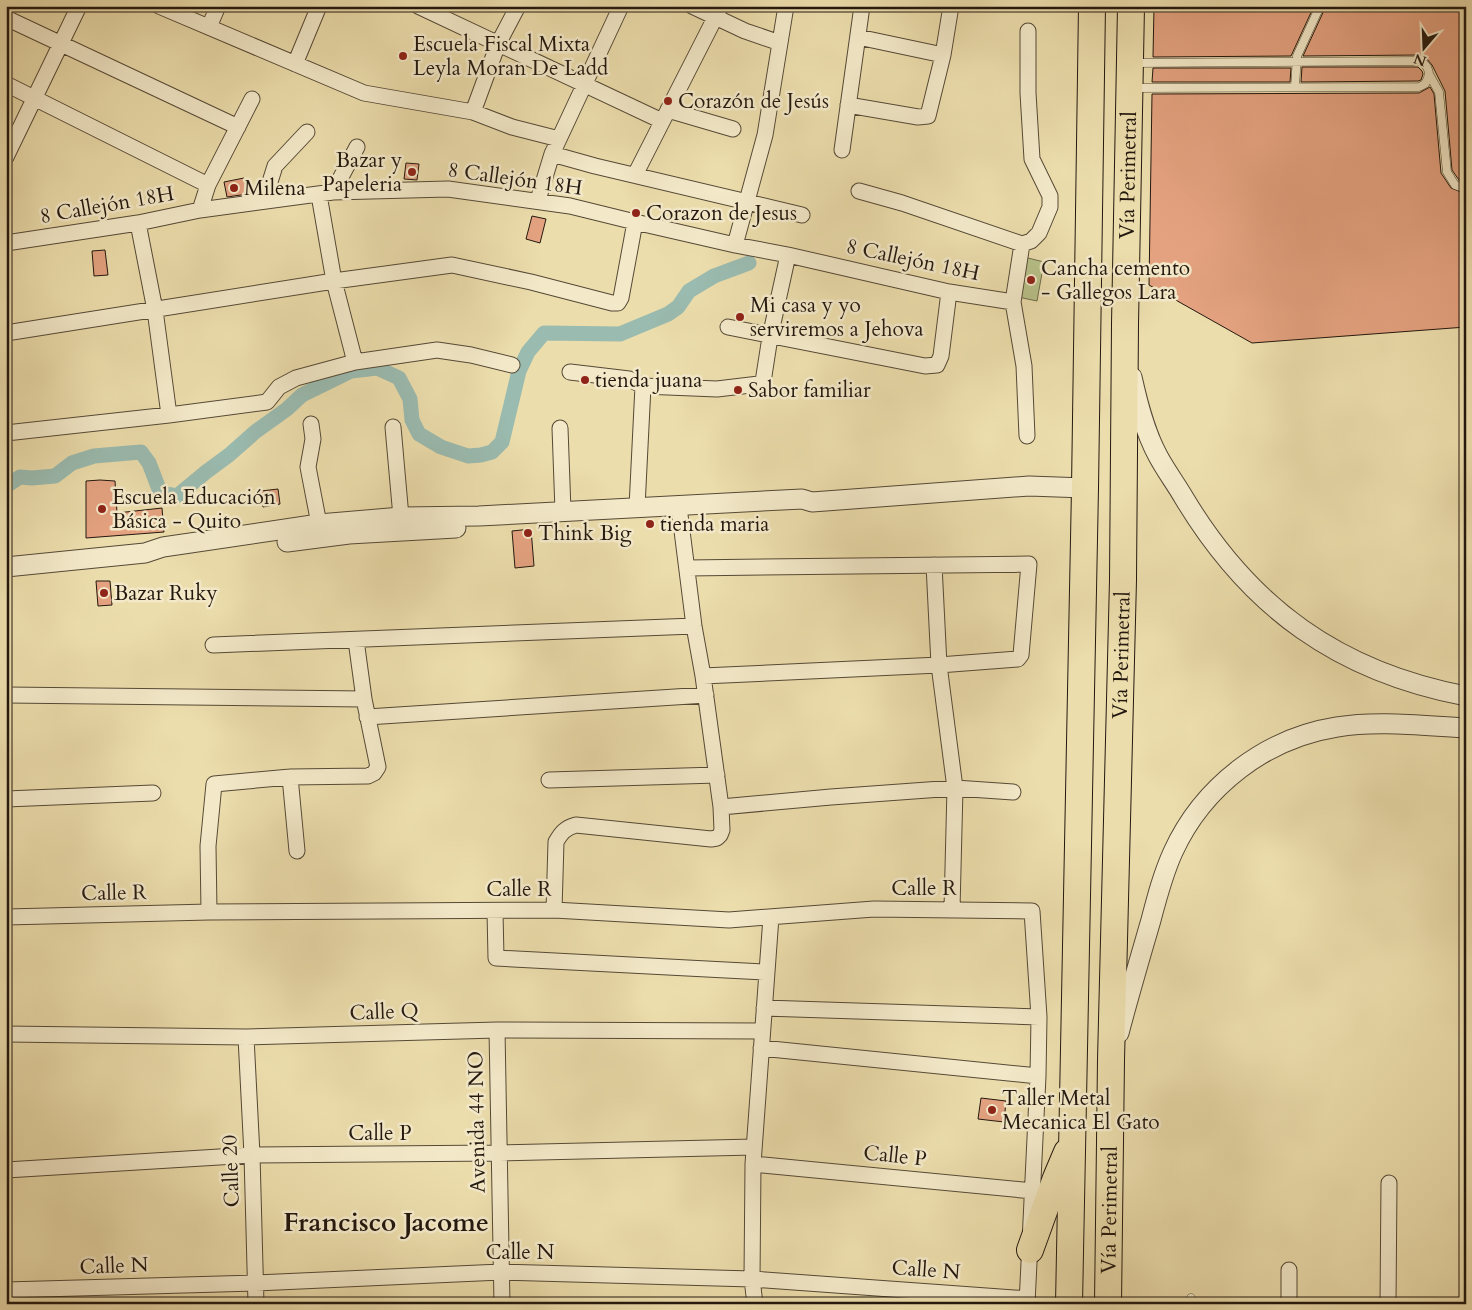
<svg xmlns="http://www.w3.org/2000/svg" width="1472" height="1310" font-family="Cardo,serif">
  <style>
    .green { fill: #b8c189; stroke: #6e6c4c }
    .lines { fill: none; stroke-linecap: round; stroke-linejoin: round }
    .canal { stroke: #9abbb0; stroke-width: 15 }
    .building { fill: #e4a280; stroke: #23180f }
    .service-casing { stroke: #554936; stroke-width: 9 }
    .minor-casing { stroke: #554936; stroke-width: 17 }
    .tertiary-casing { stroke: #554936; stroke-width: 21 }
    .trunk-casing { stroke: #23180f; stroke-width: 28 }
    .service { stroke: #f3e9c9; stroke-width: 8 }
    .minor { stroke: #f3e9c9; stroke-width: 15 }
    .tertiary { stroke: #f3e9c9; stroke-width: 19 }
    .trunk { stroke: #ecddac; stroke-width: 26 }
    .poi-dot { fill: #8f2418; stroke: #f3e9c9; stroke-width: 2 }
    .labels { text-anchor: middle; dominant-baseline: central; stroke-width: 5; stroke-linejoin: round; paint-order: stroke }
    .poi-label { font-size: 21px; fill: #23180f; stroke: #f3e9c9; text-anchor: start }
    .street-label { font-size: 21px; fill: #23180f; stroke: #f3e9c9 }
    .district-label { font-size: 26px; font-weight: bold; fill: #23180f; stroke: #f3e9c9 }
  </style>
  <rect width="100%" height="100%" fill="#ecddac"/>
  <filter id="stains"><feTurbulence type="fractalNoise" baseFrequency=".004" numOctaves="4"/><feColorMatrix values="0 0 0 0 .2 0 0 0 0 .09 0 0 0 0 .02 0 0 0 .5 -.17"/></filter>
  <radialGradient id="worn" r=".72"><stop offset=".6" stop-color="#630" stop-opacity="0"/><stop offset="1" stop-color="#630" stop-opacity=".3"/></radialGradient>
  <path class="green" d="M1024 257 1044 262 1037 301 1018 297Z"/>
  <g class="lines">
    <path class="canal" d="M6 486 20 477 32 478 55 476 72 463 94 456 141 452 149 463 159 489 166 494 177 496 206 472 229 455 255 432 287 409 302 395 351 371 377 368 399 378 410 399 412 420 419 434 441 447 468 456 481 455 492 452 502 442 519 371 528 352 544 333 620 334 668 314 678 307 689 291 714 276 749 263"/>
  </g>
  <path class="building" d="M1154 6H1314L1291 56 1153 57Z
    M1326 6H1466V183L1459 180 1452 170 1445 91 1432 65 1427 59 1420 55 1303 56Z
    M1302 67H1418L1422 71 1423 74 1421 80 1418 81 1301 82Z
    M1153 68H1291L1290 82H1152Z
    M1430 87 1434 94 1441 173 1451 188 1466 194V327L1252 343 1149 285 1152 94 1419 93Z
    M406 163 419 164 417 180 404 179Z
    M244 178 248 194 227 197 224 182Z
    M532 216 546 219 540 243 526 239Z
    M105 250 108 275 94 276 92 251Z
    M100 480 115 481 117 513 162 508 164 532 86 538V481Z
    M278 489 280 504 263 507 261 491Z
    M531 529 534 566 515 568 512 531Z
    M96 581H110L112 605 98 606Z
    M981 1098 1006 1101 1004 1122 978 1119Z"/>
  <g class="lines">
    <g class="service-casing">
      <path id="service" d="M1133 63 1420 61C1430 66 1431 75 1425 84L1419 87 1133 88
        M1429 74 1439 92 1447 172 1455 185 1466 189
        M1295 87 1297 56 1320 6
        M1191 1304V1298"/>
    </g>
    <g class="minor-casing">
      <path id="minor" d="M159 6 364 93 473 112 512 127 559 139
        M418 6 662 121
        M692 6 745 31 780 43
        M6 18 238 127
        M209 27 218 6
        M858 37 943 55
        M295 64 319 6
        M6 84 208 185
        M848 105 918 117 928 116 943 55 951 6
        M668 110 733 129
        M473 112 498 44 518 6
        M842 150 862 6
        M552 154 595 166 802 215
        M6 157 79 6
        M635 175 721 6
        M859 191 902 203 1022 244 1013 302 1024 366 1027 436
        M333 192 357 147
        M319 195 334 281 355 362
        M538 200 552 154 621 6
        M264 201 275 166 307 132
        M200 210 208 185 252 99
        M138 223 155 310 169 415
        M6 243 138 223 200 210 333 192 448 189 570 206 635 222 735 245 788 255 949 292 1013 302
        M1022 244 1031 241 1039 233 1050 207V196L1032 159 1028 93V31
        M735 245 765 135 786 6
        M728 327 925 366 937 365 941 356 949 292
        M6 333 334 281 452 265 531 282 612 303H618L621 298 635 222
        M570 372 629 379 643 386
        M311 424 313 439 308 467 319 524
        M393 427 401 517
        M560 428 563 511
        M6 433 169 415 267 402 279 387 296 378 355 362 437 350 471 355 512 365
        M637 507 643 386 717 389 759 384 763 382 770 337 788 255
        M934 565 939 665 955 788 952 909
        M687 568 1029 564 1021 655 1018 659 939 665 703 676
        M356 640 364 699
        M213 645 694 626
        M6 695 364 699 378 767 374 773 368 776 290 777 214 784 208 846 209 912
        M367 717 706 695
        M290 777 297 851
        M549 780 717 775
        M6 799 153 793
        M721 807 831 797 955 788 1013 792
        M554 910 556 842C561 833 565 828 576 825L711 839 717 838 720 835 722 830 721 807 703 676 694 626 680 515
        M495 911 496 958 766 972
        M6 917 209 912 554 910 729 920 874 909 1032 911 1039 1017 1038 1076 1027 1304
        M764 1008 1039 1017
        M497 1030 502 1304
        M6 1034 246 1037 497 1030 762 1031
        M246 1037 252 1155 256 1304
        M761 1048 1038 1076
        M753 1164 1033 1191
        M6 1170 252 1155 499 1153 754 1147
        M6 1290 256 1283 501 1272 752 1279 1028 1299
        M755 1304 752 1279 753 1164 771 917
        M1289 1304V1270
        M1388 1304 1389 1183"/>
    </g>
    <g class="tertiary-casing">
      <path id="tertiary" d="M1132 377C1138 404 1145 432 1158 456 1166 471 1176 484 1184 498 1250 608 1339 672 1466 696
        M287 542 349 534 456 528
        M6 567 145 553 163 547 319 524 401 517 479 516 802 499 812 502 1029 486 1085 488
        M1119 1033C1129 995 1140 958 1151 920 1157 897 1163 874 1173 852 1203 786 1266 738 1337 727 1378 720 1425 726 1466 728"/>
    </g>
    <g class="trunk-casing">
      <g id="trunk">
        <path d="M1030 1250 1056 1178 1067 1152"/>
        <path d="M1069 1304 1085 488 1092 6"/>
        <path id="s1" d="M1108 1304 1111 1060 1123 580 1125 324 1131 6"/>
      </g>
    </g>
    <use href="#service" class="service"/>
    <use href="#minor" class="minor"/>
    <use href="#tertiary" class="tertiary"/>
    <use href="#trunk" class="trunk"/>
  </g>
  <g class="poi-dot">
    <circle cx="403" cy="56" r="5"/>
    <circle cx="668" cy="101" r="5"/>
    <circle cx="412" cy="172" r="5"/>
    <circle cx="234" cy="188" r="5"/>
    <circle cx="636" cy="213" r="5"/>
    <circle cx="1031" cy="280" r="5"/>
    <circle cx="740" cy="317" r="5"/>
    <circle cx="585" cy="380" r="5"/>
    <circle cx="738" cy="390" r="5"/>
    <circle cx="102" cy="509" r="5"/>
    <circle cx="650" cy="524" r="5"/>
    <circle cx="528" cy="533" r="5"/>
    <circle cx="104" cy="593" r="5"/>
    <circle cx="992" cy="1110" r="5"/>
  </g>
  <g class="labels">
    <g class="poi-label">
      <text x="413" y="44">Escuela Fiscal Mixta<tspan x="413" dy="24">Leyla Moran De Ladd</tspan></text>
      <text x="678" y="101">Corazón de Jesús</text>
      <text x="402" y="160" text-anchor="end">Bazar y<tspan x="402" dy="24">Papeleria</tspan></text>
      <text x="244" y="188">Milena</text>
      <text x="646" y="213">Corazon de Jesus</text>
      <text x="1041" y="268">Cancha cemento<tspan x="1041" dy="24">- Gallegos Lara</tspan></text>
      <text x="750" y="305">Mi casa y yo<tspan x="750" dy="24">serviremos a Jehova</tspan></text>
      <text x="595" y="380">tienda juana</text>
      <text x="748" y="390">Sabor familiar</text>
      <text x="112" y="497">Escuela Educación<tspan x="112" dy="24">Básica - Quito</tspan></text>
      <text x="660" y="524">tienda maria</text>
      <text x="538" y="533">Think Big</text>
      <text x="114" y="593">Bazar Ruky</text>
      <text x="1002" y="1098">Taller Metal<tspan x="1002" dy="24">Mecanica El Gato</tspan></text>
    </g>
    <g class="street-label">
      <text stroke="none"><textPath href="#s1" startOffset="1129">Vía Perimetral</textPath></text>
      <text transform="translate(515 179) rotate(8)">8 Callejón 18H</text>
      <text transform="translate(107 205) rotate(-10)">8 Callejón 18H</text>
      <text transform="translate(913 260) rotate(12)">8 Callejón 18H</text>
      <text stroke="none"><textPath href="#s1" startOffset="649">Vía Perimetral</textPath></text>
      <text x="924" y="888">Calle R</text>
      <text x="519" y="889">Calle R</text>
      <text transform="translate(114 893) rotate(-1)">Calle R</text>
      <text transform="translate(384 1012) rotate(-2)">Calle Q</text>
      <text transform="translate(477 1122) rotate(-91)">Avenida 44 NO</text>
      <text x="380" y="1133">Calle P</text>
      <text transform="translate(895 1156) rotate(6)">Calle P</text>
      <text transform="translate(231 1171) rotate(-92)">Calle 20</text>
      <text stroke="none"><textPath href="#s1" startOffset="94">Vía Perimetral</textPath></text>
      <text x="520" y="1252">Calle N</text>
      <text transform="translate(114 1266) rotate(-2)">Calle N</text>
      <text transform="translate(926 1270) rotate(4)">Calle N</text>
    </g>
    <g class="district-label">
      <text x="386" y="1222">Francisco Jacome</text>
    </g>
  </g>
  <rect width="1472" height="1310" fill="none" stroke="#ecddac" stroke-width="25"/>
  <rect x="8" y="8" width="1457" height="1295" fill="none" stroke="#23180f" stroke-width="2.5"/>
  <rect x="12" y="12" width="1447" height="1285" fill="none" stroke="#23180f"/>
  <g transform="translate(1424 48) rotate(199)" stroke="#f3e9c9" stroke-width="4" paint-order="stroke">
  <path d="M0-4L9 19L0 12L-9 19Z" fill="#23180f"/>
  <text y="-8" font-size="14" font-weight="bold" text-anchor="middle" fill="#23180f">N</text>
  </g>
  <rect width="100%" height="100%" filter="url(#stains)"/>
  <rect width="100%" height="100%" fill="url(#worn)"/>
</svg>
